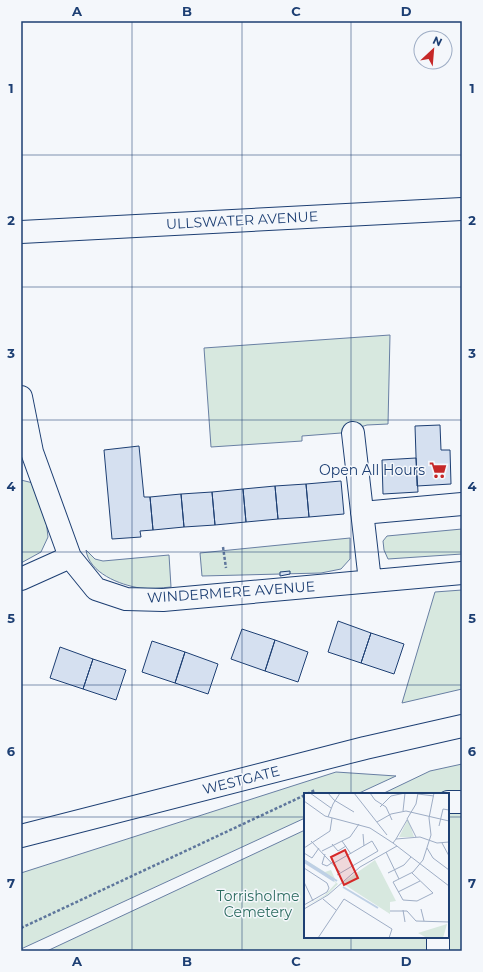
<svg xmlns="http://www.w3.org/2000/svg" width="483" height="972" font-family="Montserrat,sans-serif">
  <style>
    .green { fill: #d7e8df; stroke: #687fa3 }
    .building { fill: #d5e0f0; stroke: #1d3f73 }
    .lines { fill: none; stroke-linecap: round; stroke-linejoin: round }
    .minor-casing { stroke: #1d3f73; stroke-width: 24 }
    .path { stroke: #5e769c; stroke-width: 2.5; stroke-dasharray: 3 2; stroke-linecap: butt }
    .minor { stroke: #f4f7fb; stroke-width: 22 }
    .grid { fill: none; stroke: #1d3f73; stroke-width: 1; stroke-opacity: 0.55 }
    .labels { text-anchor: middle; dominant-baseline: central; stroke-width: 3; stroke-linejoin: round; paint-order: stroke }
    .street-label { font-size: 14px; fill: #1d3f73; stroke: #f4f7fb }
    .poi-label { font-size: 14px; fill: #1d3f73; stroke: #f4f7fb; text-anchor: end }
    .park-label { font-size: 14px; fill: #2c6c60; stroke: #f4f7fb }
    .inset-river { fill: none; stroke: #bed0e5; stroke-width: 2 }
    .inset-road { fill: none; stroke: #9eadc5; stroke-width: 1 }
    .view { fill: #d62828; fill-opacity: 0.15; stroke: #d62828; stroke-width: 2 }
    .inset-edge { fill: none; stroke: #1d3f73; stroke-width: 2 }
    .neatline { fill: none; stroke: #1d3f73; stroke-width: 1.5 }
    .grid-label { font-size: 13px; text-anchor: middle; font-weight: bold; fill: #1d3f73 }
  </style>
  <rect width="100%" height="100%" fill="#f4f7fb"/>
  <path class="green" d="M390 335 388 424 367 425 341 433 302 436V441L211 447 204 348Z
    M21 480 33 483 46 520 48 537 41 552 21 563Z
    M462 529V554L388 559 384 550 383 541 387 536Z
    M350 538V559L341 569 321 573 202 576 200 553Z
    M86 550 95 559 103 561 169 555 171 587C161 588 150 589 140 588 120 585 89 573 86 550Z
    M462 590V689L402 703 435 592Z
    M462 764V951H47L305 830V937H448V794H382L430 771Z
    M336 772 396 776 357 794H305V818L21 949V873Z"/>
  <path class="building" d="M440 425 441 450H450L451 484 417 486 415 426Z
    M139 446 144 497H150L153 530 140 531 141 537 112 539 104 450Z
    M416 458 418 492 383 494 382 460Z
    M341 481 344 514 309 517 306 484Z
    M306 484 309 517 278 519 275 486Z
    M275 486 278 519 246 522 243 489Z
    M243 489 246 522 215 525 212 492Z
    M212 492 215 525 184 527 181 494Z
    M181 494 184 527 153 530 150 497Z
    M290 571V574L280 576V572Z
    M338 621 371 633 361 663 328 652Z
    M242 629 275 640 265 671 231 659Z
    M371 633 404 644 394 674 361 663Z
    M275 640 308 652 298 682 265 671Z
    M152 641 185 652 175 683 142 672Z
    M60 647 93 659 83 689 50 678Z
    M185 652 218 664 208 694 175 683Z
    M93 659 126 670 116 700 83 689Z"/>
  <g class="lines">
    <g class="minor-casing">
      <path id="minor" d="M21 232 462 209
        M21 397 32 452 70 557 96 589 126 599 163 600 462 573
        M353 433 370 581
        M362 513 462 504
        M21 579 70 557
        M448 802H462
        M21 836 365 748 462 726
        M438 951V937"/>
    </g>
    <path class="path" d="M223 547 226 568
      M307 794 315 790
      M21 928 305 795"/>
    <use href="#minor" class="minor"/>
  </g>
  <path class="grid" d="M132 21V951M242 21V951M351 21V794M21 155H462M21 287H462M21 420H462M21 552H462M21 685H462M21 817H305M448 817H462M351 937V951"/>
  <defs>
    <g id="supermarket-bare" transform="scale(1.38)"><path d="M-6-5.5h2.5l.6 2H6L4.5 2H-2.5L-4.4-4H-6ZM-1.5 3.2a1.3 1.3 0 1 0 .1 0ZM3 3.2a1.3 1.3 0 1 0 .1 0Z" fill="#c62828" stroke="#f4f7fb" stroke-width="2.5" paint-order="stroke"/></g>
  </defs>
  <g fill-rule="evenodd">
    <use href="#supermarket-bare" x="438" y="470"/>
  </g>
  <g class="labels">
    <g class="street-label">
      <text transform="translate(242 220) rotate(-3)">ULLSWATER AVENUE</text>
      <text transform="translate(231 592) rotate(-4)">WINDERMERE AVENUE</text>
      <text transform="translate(241 780) rotate(-14)">WESTGATE</text>
    </g>
    <g class="poi-label">
      <text x="425" y="470">Open All Hours</text>
    </g>
    <g class="park-label">
      <text x="258" y="896">Torrisholme<tspan x="258" dy="16">Cemetery</tspan></text>
    </g>
  </g>
  <g transform="translate(304 793)">
    <rect width="145" height="145" fill="#f4f7fb"/>
    <path d="M104 26 110 44H95ZM0 66 21 79 27 77 31 86 36 88 27 85 34 91 23 102 2 113 21 102 32 90 0 69ZM71 67 92 108 86 109V121L38 90ZM143 131 139 145H123L114 140Z" fill="#d7e8df"/>
    <path class="inset-river" d="M0 67 33 88M0 69 30 88M39 94 74 115"/>
    <path class="inset-road" d="M6 0 27 15M24 0 30 7 50 19M50 0 83 42M66 0 71 7 82 14 88 27M114 1 130 3M0 8 21 23 66 35 89 50M76 14 87 3 101 0M99 18 101 0M24 24 29 11 36 0M73 29 87 21 102 18 145 28M135 33 139 16 145 17M59 41 60 53M112 44 103 26 112 11 114 0M92 46 103 27M7 48 36 79M38 48 47 61M145 49 133 50 116 44 92 46 89 50 145 93M138 50 145 63M28 51 34 58 42 53M0 55 26 38 28 25M123 55 129 65 145 77M18 58 46 44 55 31M82 59 95 86M0 60 8 65 15 55M21 61 18 71 23 73 29 69M30 70 68 48M0 75 23 90 25 95 23 99 0 112M84 80 100 72 107 64M108 80 129 100 113 108 99 107 89 89 109 79 119 67 127 42 125 25 130 0M33 82 74 58 68 48M0 89 9 108M94 99 116 88M19 106 32 117M0 116 24 102 56 74 93 53M117 116 120 128M99 117 101 129M86 118H103L112 128 145 129M14 145 40 106 88 136 85 145"/>
    <path class="view" d="M41 57 54 85 40 92 27 64Z"/>
    <rect width="145" height="145" class="inset-edge"/>
  </g>
  <rect width="483" height="972" fill="none" stroke="#f4f7fb" stroke-width="44"/>
  <g transform="translate(433 50) rotate(26)"><circle r="19" fill="#f4f7fb" stroke="#9eadc5"/>
  <path d="M0-3L7 15L0 10L-7 15Z" fill="#c62828"/>
  <text y="-6" font-size="11" font-weight="bold" text-anchor="middle" fill="#1d3f73">N</text>
  </g>
  <rect x="22" y="22" width="439" height="928" class="neatline"/>
  <g class="grid-label">
    <text x="77" y="16">A</text>
    <text x="187" y="16">B</text>
    <text x="296" y="16">C</text>
    <text x="406" y="16">D</text>
    <text x="11" y="93">1</text>
    <text x="472" y="93">1</text>
    <text x="11" y="225">2</text>
    <text x="472" y="225">2</text>
    <text x="11" y="358">3</text>
    <text x="472" y="358">3</text>
    <text x="11" y="491">4</text>
    <text x="472" y="491">4</text>
    <text x="11" y="623">5</text>
    <text x="472" y="623">5</text>
    <text x="11" y="756">6</text>
    <text x="472" y="756">6</text>
    <text x="11" y="888">7</text>
    <text x="472" y="888">7</text>
    <text x="77" y="966">A</text>
    <text x="187" y="966">B</text>
    <text x="296" y="966">C</text>
    <text x="406" y="966">D</text>
  </g>
</svg>
